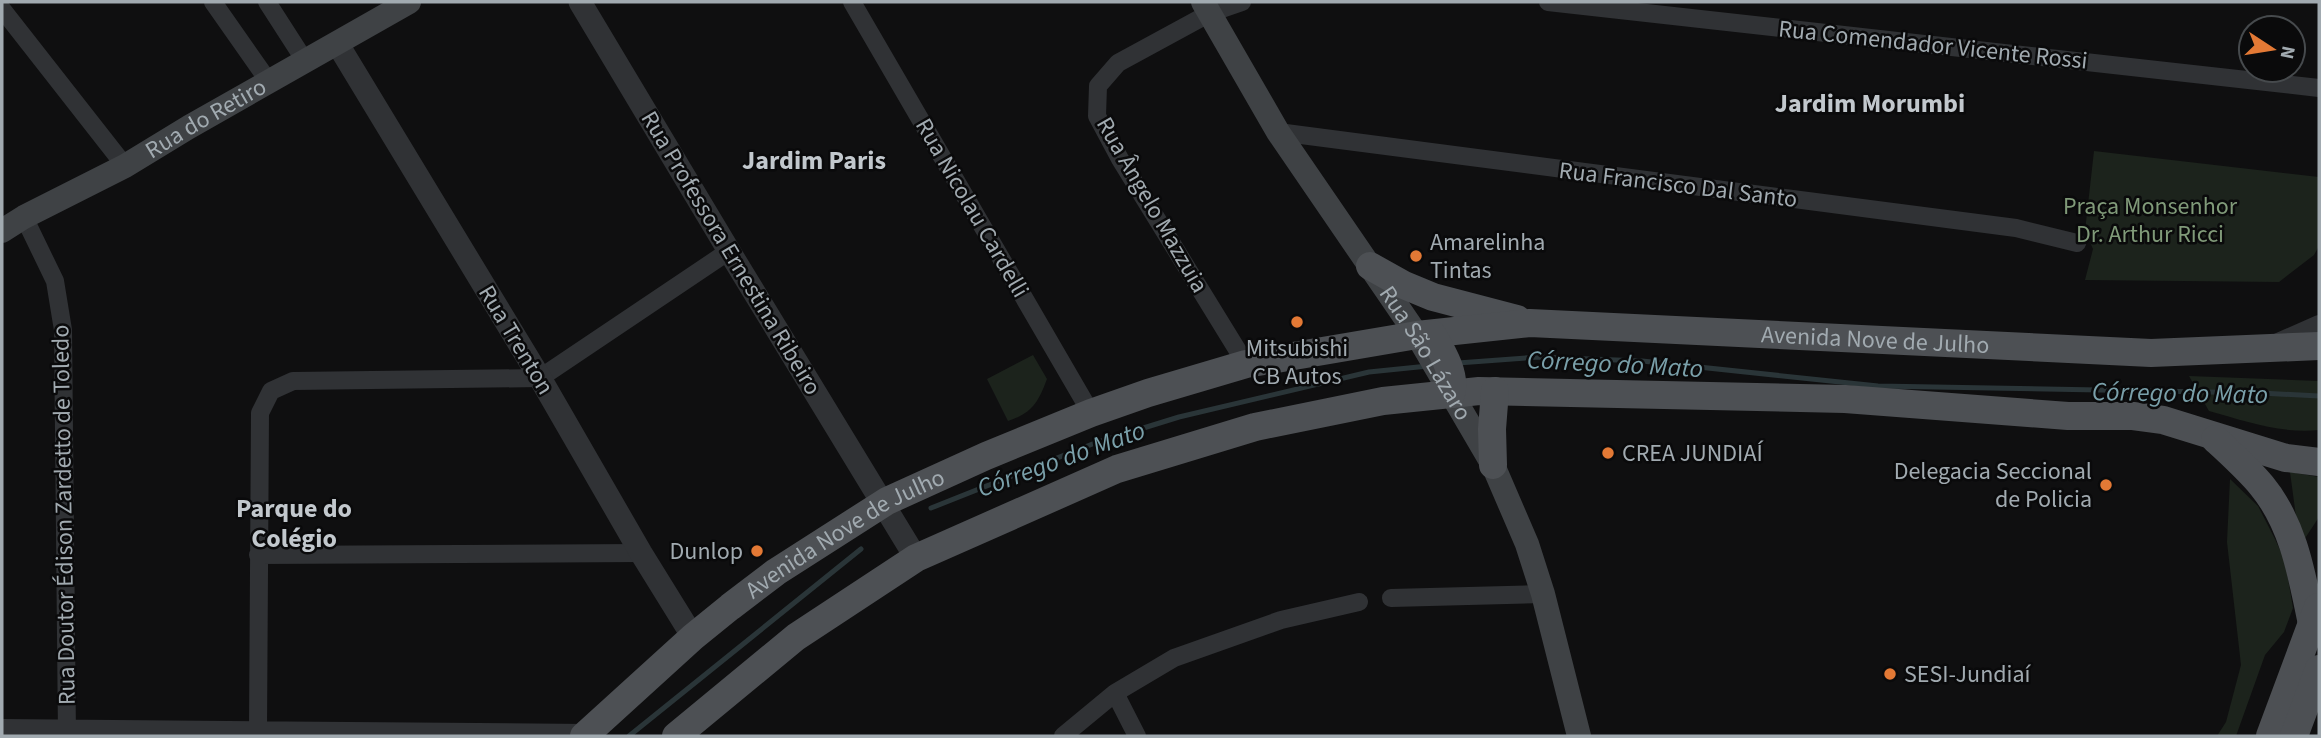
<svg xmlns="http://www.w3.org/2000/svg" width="2321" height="738" font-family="'Source Sans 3',sans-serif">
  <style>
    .green { fill: #1c231c }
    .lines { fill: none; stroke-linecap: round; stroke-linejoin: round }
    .stream { stroke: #2a3538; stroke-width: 5 }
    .minor { stroke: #303235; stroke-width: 18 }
    .tertiary { stroke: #303235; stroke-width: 23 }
    .secondary { stroke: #3f4245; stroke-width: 24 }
    .primary { stroke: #4d5054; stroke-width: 28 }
    .poi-dot { fill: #e37935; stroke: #0a0a0b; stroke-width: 2.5 }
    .labels { text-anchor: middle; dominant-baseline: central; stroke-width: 5; stroke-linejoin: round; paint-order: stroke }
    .street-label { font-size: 24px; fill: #a1aab0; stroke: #0a0a0b }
    .park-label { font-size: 24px; fill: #809a79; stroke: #0a0a0b }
    .poi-label { font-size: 24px; fill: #a1aab0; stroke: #0a0a0b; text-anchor: start }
    .neighbourhood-label { font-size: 26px; font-weight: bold; fill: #c2c8cd; stroke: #0a0a0b }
    .water-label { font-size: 26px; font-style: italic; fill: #7aa0aa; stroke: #0a0a0b }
  </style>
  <rect width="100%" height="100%" fill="#0f0f10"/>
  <path class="green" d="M2094 151 2319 177V246L2314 255 2279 282 2085 280 2093 249 2085 231Z
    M1033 355 1047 379C1038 403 1032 413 1008 421L987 379Z
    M2189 376 2319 381V430C2281 434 2245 421 2209 411Z
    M2290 472 2319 477V517L2300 546Z
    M2230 479 2258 506 2275 539 2285 561 2293 608 2284 632 2265 655 2236 736H2217L2226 722 2241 665 2227 542Z"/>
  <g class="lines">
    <path class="stream" d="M1458 363 1539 357 1642 361 1878 386 2261 393 2319 396
      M931 508 1095 443 1179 417 1369 372 1428 366
      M629 736 861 549"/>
    <path class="minor" d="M213 2 269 82
      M267 2 305 61
      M852 2 1091 413
      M1242 2 1210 13 1118 63 1098 86 1097 116 1120 159 1246 364
      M1548 2 2319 88
      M2 9 125 166
      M1278 132 2016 228 2077 243
      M24 217 55 281 63 330 67 736
      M2278 342 2319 324
      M258 555 641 553
      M1391 598 1543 594
      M1115 693 1137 736
      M2 728 587 733
      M258 730 260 413 271 391 293 381 540 378 729 251
      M1063 736 1115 693 1174 658 1281 620 1359 602"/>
    <path class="tertiary" d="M580 2 729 251 916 558
      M337 43 540 378 641 553 693 637"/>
    <g class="secondary">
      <path id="s1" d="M1203 2 1278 132 1417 335 1493 465 1527 544 1543 594 1579 736"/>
      <path id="s2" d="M2 231 24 217 125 166 189 127 409 2"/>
    </g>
    <g class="primary">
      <path d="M1370 266 1404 285 1433 297 1517 319"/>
      <path d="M1451 394 1479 391 1845 399 2068 416H2133L2163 420 2286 458 2319 462"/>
      <path d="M2215 439C2231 454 2248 469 2262 486 2294 525 2302 576 2312 624"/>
      <path d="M1493 465 1492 429 1495 391"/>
      <path id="s3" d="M584 736 693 637 730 607 776 572 887 501 986 456 1091 413 1148 393 1246 364 1417 335 1530 323 2151 353 2319 346"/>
      <path d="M676 736 796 637 916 558 1117 469 1255 427 1383 401 1451 394C1457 375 1441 350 1432 334"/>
      <path d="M2270 736 2318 607"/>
      <path d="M2294 736 2319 669"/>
    </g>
  </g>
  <g class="poi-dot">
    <circle cx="1416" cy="256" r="7"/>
    <circle cx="1297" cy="322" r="7"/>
    <circle cx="1608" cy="453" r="7"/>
    <circle cx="2106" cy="485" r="7"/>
    <circle cx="757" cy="551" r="7"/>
    <circle cx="1890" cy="674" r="7"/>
  </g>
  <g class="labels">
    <g class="street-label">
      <text transform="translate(1933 45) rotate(6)">Rua Comendador Vicente Rossi</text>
      <text stroke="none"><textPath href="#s2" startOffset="233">Rua do Retiro</textPath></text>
      <text transform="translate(1678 185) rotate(7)">Rua Francisco Dal Santo</text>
      <text transform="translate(1152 205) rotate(60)">Rua Ângelo Mazzuia</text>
      <text transform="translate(972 208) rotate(60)">Rua Nicolau Cardelli</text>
      <text transform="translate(731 253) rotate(59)">Rua Professora Ernestina Ribeiro</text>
      <text transform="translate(516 340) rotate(59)">Rua Trenton</text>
      <text stroke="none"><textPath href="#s3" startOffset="1402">Avenida Nove de Julho</textPath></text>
      <text stroke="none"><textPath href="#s1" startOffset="416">Rua São Lázaro</textPath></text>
      <text transform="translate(64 515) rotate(-91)">Rua Doutor Édison Zardetto de Toledo</text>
      <text stroke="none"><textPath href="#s3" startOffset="332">Avenida Nove de Julho</textPath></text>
    </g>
    <g class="park-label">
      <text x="2150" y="206">Praça Monsenhor<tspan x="2150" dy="28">Dr. Arthur Ricci</tspan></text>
    </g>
    <g class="poi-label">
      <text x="1430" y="242">Amarelinha<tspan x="1430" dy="28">Tintas</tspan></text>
      <text x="1297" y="348" text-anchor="middle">Mitsubishi<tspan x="1297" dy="28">CB Autos</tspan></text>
      <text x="1622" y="453">CREA JUNDIAÍ</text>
      <text x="2092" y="471" text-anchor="end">Delegacia Seccional<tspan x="2092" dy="28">de Policia</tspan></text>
      <text x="743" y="551" text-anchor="end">Dunlop</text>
      <text x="1904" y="674">SESI-Jundiaí</text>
    </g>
    <g class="neighbourhood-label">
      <text x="1870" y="103">Jardim Morumbi</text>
      <text x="814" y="160">Jardim Paris</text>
      <text x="294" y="508">Parque do<tspan x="294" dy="30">Colégio</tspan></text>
    </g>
    <g class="water-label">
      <text transform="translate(1615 364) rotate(3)">Córrego do Mato</text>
      <text transform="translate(2180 393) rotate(1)">Córrego do Mato</text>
      <text transform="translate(1061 459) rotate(-20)">Córrego do Mato</text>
    </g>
  </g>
  <rect width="2321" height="738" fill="none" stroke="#a1aab0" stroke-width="7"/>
  <g transform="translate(2272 49) rotate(102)"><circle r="33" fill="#0a0a0b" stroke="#464a4d" stroke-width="2"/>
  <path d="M0-5L12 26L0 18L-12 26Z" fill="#e37935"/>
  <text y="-10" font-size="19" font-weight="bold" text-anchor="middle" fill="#a1aab0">N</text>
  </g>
</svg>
